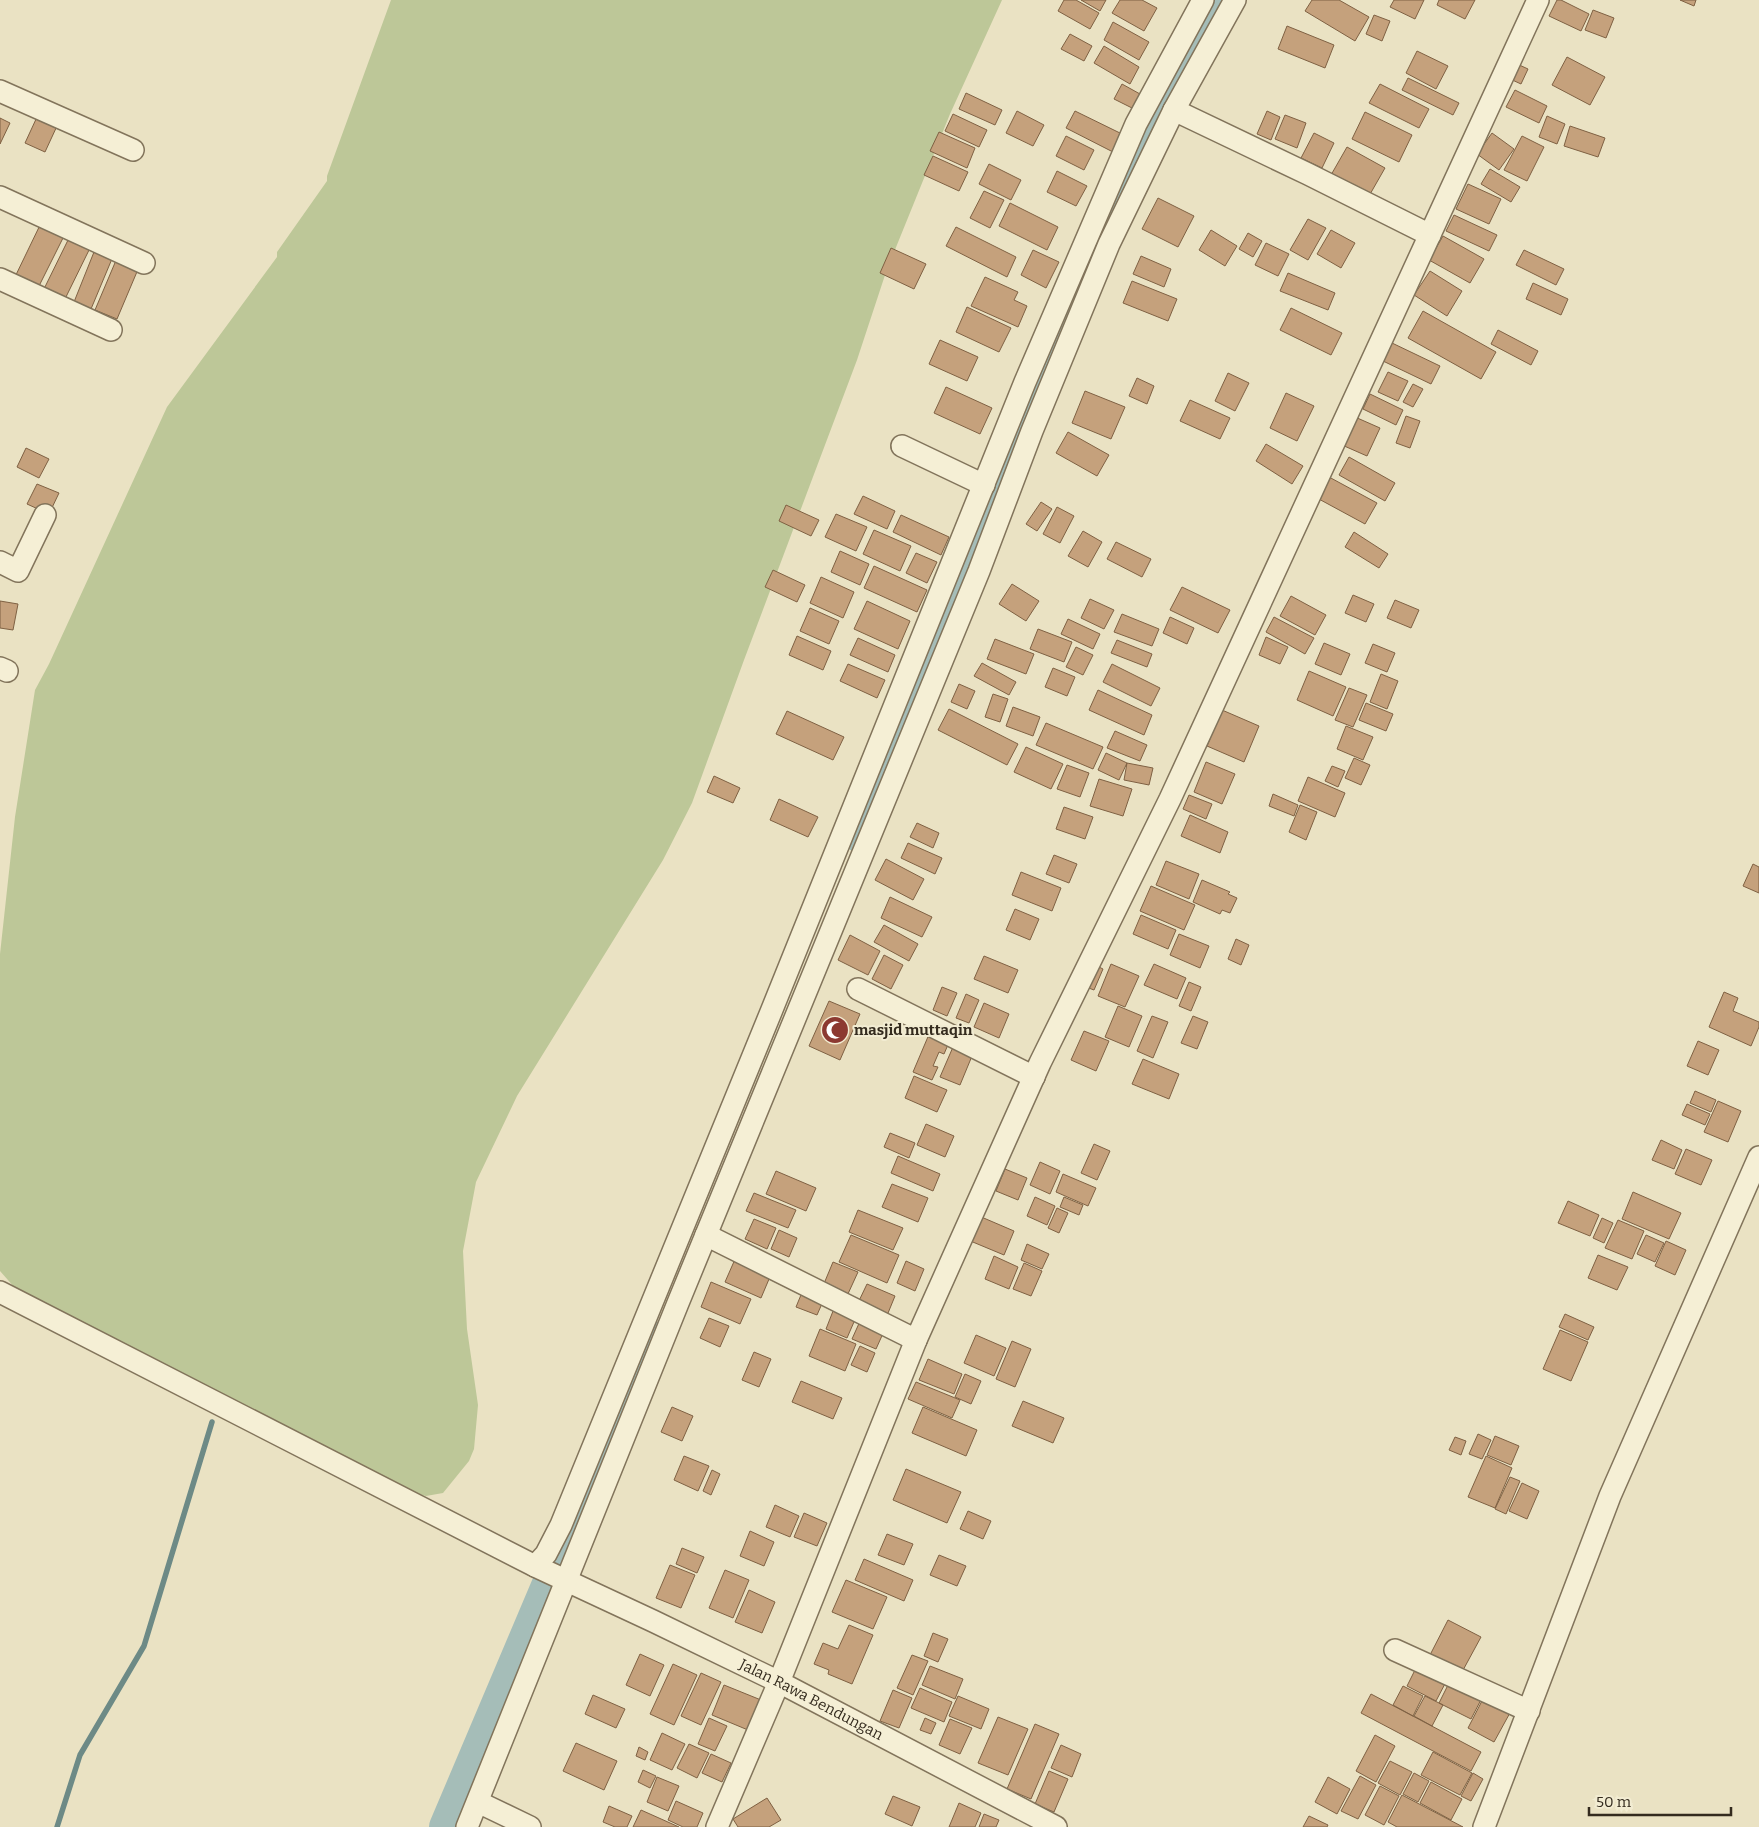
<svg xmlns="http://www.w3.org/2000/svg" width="1759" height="1827" font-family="Bitter,serif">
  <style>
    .green { fill: #bdc798 }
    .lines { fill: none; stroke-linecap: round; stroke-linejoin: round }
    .stream { stroke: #6d8a86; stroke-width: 5.5 }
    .river { stroke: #a5bdb8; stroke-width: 34 }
    .building { fill: #c5a17c; stroke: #7f6143 }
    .minor-casing { stroke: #82745b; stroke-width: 24 }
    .minor { stroke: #f5efd5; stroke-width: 21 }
    .labels { text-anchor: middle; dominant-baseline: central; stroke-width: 4; stroke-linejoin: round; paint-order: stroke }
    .poi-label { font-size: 15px; font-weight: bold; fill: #342b1e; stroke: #f2ecd2; text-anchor: start }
    .street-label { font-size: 15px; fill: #342b1e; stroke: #f2ecd2 }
  </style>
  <rect width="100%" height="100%" fill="#eae2c3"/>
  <path class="green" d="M391 0H1002L950 114 886 272 857 360 744 660 692 803 663 860 517 1096 476 1182 463 1251 467 1329 478 1405 474 1449 469 1461 443 1493 426 1496 412 1492 15 1288 0 1271V954L15 817 35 690 49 664 167 407 277 257V252L327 181V176Z"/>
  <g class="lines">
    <path class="stream" d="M57 1827 80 1755 144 1646 212 1422"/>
    <path class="river" d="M1118 205 1160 111 1222 0
      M860 836 892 750 1068 314 1091 264
      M446 1827 653 1338"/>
  </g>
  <path class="building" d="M1064 0H1076L1099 13 1090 29 1058 11Z
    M1081 0H1106L1100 11Z
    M1120 0H1142L1157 8 1144 31 1112 13Z
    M1312 0H1339L1369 17 1355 41 1305 11Z
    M1394 0H1424L1415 19 1390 7Z
    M1439 0H1475L1465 19 1437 5Z
    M1557 0H1561L1589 14 1581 31 1549 16Z
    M1680 0H1696L1694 6Z
    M1593 10 1614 18 1606 38 1585 30Z
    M1374 15 1390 21 1382 41 1366 34Z
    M1113 22 1149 42 1139 60 1104 40Z
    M1287 26 1334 45 1325 68 1278 49Z
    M1070 34 1092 46 1084 61 1061 49Z
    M1104 46 1139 67 1130 84 1094 63Z
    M1417 51 1448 66 1436 89 1406 73Z
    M1567 57 1605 77 1590 105 1552 85Z
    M1515 63 1528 69 1521 84 1508 78Z
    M1408 78 1459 103 1453 115 1402 90Z
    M1122 84 1140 94 1132 108 1114 99Z
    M1380 84 1429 109 1419 128 1369 103Z
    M1515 90 1547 106 1539 123 1506 107Z
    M966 93 1002 110 995 125 959 109Z
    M1017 111 1044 125 1033 146 1006 133Z
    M1075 111 1122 134 1113 152 1066 128Z
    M1267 111 1280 117 1271 140 1257 134Z
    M1365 112 1412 135 1399 162 1352 139Z
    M953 114 987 130 979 147 945 131Z
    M1285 115 1306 123 1297 148 1275 139Z
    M1547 116 1565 124 1557 144 1539 137Z
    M37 117 57 126 45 152 25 143Z
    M0 118 10 123 0 144Z
    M1570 126 1605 138 1598 157 1564 146Z
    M939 132 975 148 967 168 930 151Z
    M1314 133 1334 143 1322 168 1301 158Z
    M1492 133 1514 149 1499 170 1477 154Z
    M1066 136 1094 150 1084 170 1056 156Z
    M1522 136 1544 147 1527 181 1504 170Z
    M1347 147 1385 168 1369 196 1331 175Z
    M933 156 968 172 959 191 924 175Z
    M989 164 1021 180 1011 200 979 184Z
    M1490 169 1520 187 1511 202 1481 184Z
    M1057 171 1087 186 1076 206 1047 192Z
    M1468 184 1501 199 1489 224 1456 209Z
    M984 191 1004 200 990 228 970 218Z
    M1158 198 1194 216 1178 247 1142 229Z
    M1010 203 1058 227 1047 250 999 226Z
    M1454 215 1497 235 1489 251 1446 231Z
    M1308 219 1326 228 1308 260 1290 250Z
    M42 221 66 232 36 292 13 281Z
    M956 227 1016 257 1007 277 946 246Z
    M1211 230 1237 246 1225 266 1199 250Z
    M1331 230 1355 243 1341 268 1317 254Z
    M1248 233 1262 241 1253 257 1239 249Z
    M71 234 92 244 63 303 42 293Z
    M1443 236 1484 259 1470 283 1429 260Z
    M1266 243 1289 254 1278 276 1255 265Z
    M96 247 114 254 91 309 74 302Z
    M891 248 926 264 914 289 880 273Z
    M1033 250 1059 262 1046 288 1021 275Z
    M1524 250 1564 269 1556 285 1516 265Z
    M1141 256 1171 269 1164 287 1133 274Z
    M117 258 139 267 117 319 95 310Z
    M1430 271 1462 291 1447 316 1414 295Z
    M1288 273 1335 293 1328 310 1280 291Z
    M985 277 1018 292 1014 300 1027 306 1018 327 971 306Z
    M1132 281 1177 299 1168 321 1123 303Z
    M1533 283 1568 299 1561 315 1526 299Z
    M967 307 1011 328 999 352 956 332Z
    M1291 308 1342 333 1331 355 1280 330Z
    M1423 311 1496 352 1481 379 1408 338Z
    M1498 330 1538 351 1531 365 1491 344Z
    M940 340 978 357 967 381 929 364Z
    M1392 343 1440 366 1431 384 1383 361Z
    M1388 372 1408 381 1398 401 1378 392Z
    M1228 373 1249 383 1235 411 1215 401Z
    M1137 378 1154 386 1147 404 1129 396Z
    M1413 384 1423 389 1413 407 1403 402Z
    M946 387 992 408 980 434 934 413Z
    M1085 391 1125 407 1111 439 1072 423Z
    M1286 393 1314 406 1297 441 1270 428Z
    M1370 394 1403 410 1396 425 1363 409Z
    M1190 400 1230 418 1220 439 1180 421Z
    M1406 416 1420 421 1410 448 1396 443Z
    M1355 417 1380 428 1367 456 1342 445Z
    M1068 432 1109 455 1097 476 1056 453Z
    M1266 444 1303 466 1292 484 1256 461Z
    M26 448 49 459 39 478 17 467Z
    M1349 457 1395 483 1385 501 1339 475Z
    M1329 477 1377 503 1365 524 1317 498Z
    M37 484 59 493 49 514 27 504Z
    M863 496 895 511 887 529 854 514Z
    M1041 502 1052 509 1037 531 1026 524Z
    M786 505 819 520 811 536 779 521Z
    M1057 507 1074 516 1060 543 1043 534Z
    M836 514 867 527 856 551 825 537Z
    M901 515 949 537 941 555 893 532Z
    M874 530 911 546 900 571 863 554Z
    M1083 531 1102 542 1088 567 1068 556Z
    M1354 532 1388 554 1379 568 1345 547Z
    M1116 542 1151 559 1142 577 1107 559Z
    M840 551 869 564 860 585 831 572Z
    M916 553 937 562 927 583 906 573Z
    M874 566 927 590 917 612 864 588Z
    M773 570 805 585 797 602 765 587Z
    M821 577 854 592 843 618 810 603Z
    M1012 584 1039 601 1026 621 999 604Z
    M1182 587 1230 610 1218 633 1170 610Z
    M1353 595 1374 604 1366 622 1345 613Z
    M1291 596 1326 615 1315 635 1280 616Z
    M1090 599 1114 610 1104 629 1081 618Z
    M1395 600 1419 610 1411 628 1387 618Z
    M0 601 18 604 13 630 0 628Z
    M867 601 910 621 898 649 854 629Z
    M810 608 839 621 829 644 800 631Z
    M1122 614 1159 629 1152 646 1114 632Z
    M1170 617 1194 628 1187 644 1163 633Z
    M1274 617 1314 638 1305 654 1266 632Z
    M1068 619 1100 634 1093 649 1061 634Z
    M1038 629 1072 642 1064 662 1030 649Z
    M797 636 831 651 823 670 789 655Z
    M1266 637 1288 647 1280 664 1259 655Z
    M858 638 895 655 888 672 850 655Z
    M995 639 1034 654 1026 674 987 659Z
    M1117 640 1152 654 1147 667 1111 653Z
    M1324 643 1350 654 1341 675 1315 664Z
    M1373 644 1395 653 1387 672 1365 663Z
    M1076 647 1093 655 1083 675 1066 667Z
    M982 663 1016 682 1009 695 974 676Z
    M848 664 885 680 877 698 840 681Z
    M1112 664 1160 688 1151 706 1103 682Z
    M1053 668 1075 677 1067 696 1045 687Z
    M1309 671 1346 687 1333 716 1297 700Z
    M1381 674 1398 681 1387 709 1370 702Z
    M959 684 975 691 967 709 951 702Z
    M1349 688 1367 695 1353 727 1335 720Z
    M1098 690 1152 715 1144 735 1089 710Z
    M993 694 1008 699 1000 722 985 717Z
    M1366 703 1393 714 1386 731 1359 720Z
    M1013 707 1040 717 1033 736 1006 726Z
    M949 709 1018 744 1007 765 938 730Z
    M1222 710 1259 726 1244 762 1207 746Z
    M787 711 844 737 833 760 776 734Z
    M1046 723 1103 747 1093 769 1036 745Z
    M1346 726 1373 737 1363 760 1337 749Z
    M1115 731 1147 745 1140 761 1107 748Z
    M1026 747 1063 764 1051 789 1014 772Z
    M1106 753 1127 763 1119 780 1098 770Z
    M1354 758 1370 765 1361 785 1345 778Z
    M1206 762 1235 774 1222 804 1194 792Z
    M1127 763 1153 768 1149 785 1124 780Z
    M1067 765 1089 773 1080 797 1057 789Z
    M1332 766 1345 771 1338 787 1325 781Z
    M714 776 740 788 733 803 707 792Z
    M1308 777 1345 793 1335 817 1298 801Z
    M1099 779 1132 789 1123 816 1090 806Z
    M1273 794 1298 805 1294 816 1269 806Z
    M1189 795 1212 804 1206 819 1183 809Z
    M779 799 818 817 808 837 770 820Z
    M1300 805 1317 812 1306 840 1289 832Z
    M1064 807 1093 817 1085 839 1056 829Z
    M1190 815 1228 832 1220 853 1181 836Z
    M917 823 939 833 933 848 910 837Z
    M908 843 942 858 935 874 901 858Z
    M1054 855 1077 864 1069 883 1046 874Z
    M886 859 924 879 913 900 875 880Z
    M1166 861 1199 874 1189 899 1156 885Z
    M1753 864 1759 867V893L1743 886Z
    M1021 872 1061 888 1052 911 1012 895Z
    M1202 880 1230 892 1228 894 1237 898 1230 913 1222 910 1220 914 1193 902Z
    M1151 886 1195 905 1184 930 1140 911Z
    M890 897 932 917 922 937 881 918Z
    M1015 909 1039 919 1030 940 1006 930Z
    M1141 915 1176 930 1168 949 1133 934Z
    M884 925 918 944 909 961 874 942Z
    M1179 934 1209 946 1200 968 1170 955Z
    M850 935 880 951 868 975 838 960Z
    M1236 939 1249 945 1241 965 1228 959Z
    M884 955 903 965 891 989 872 979Z
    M984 956 1018 970 1008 993 974 979Z
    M1111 964 1139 976 1125 1007 1098 996Z
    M1154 964 1186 978 1177 999 1144 985Z
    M1095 965 1103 969 1094 990 1086 987Z
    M1189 982 1201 987 1191 1011 1179 1006Z
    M942 987 957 993 947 1016 933 1010Z
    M1724 992 1738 998 1733 1011 1759 1022V1027L1751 1046 1709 1027Z
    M966 994 979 1000 969 1023 956 1018Z
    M829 1001 860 1014 840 1060 809 1046Z
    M984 1003 1009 1014 999 1038 974 1027Z
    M1118 1006 1142 1016 1129 1047 1105 1037Z
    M1152 1016 1168 1022 1153 1058 1137 1051Z
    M1193 1016 1208 1022 1197 1049 1181 1043Z
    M1084 1031 1109 1041 1096 1071 1071 1060Z
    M930 1032 950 1040 944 1054 939 1052 933 1066 938 1067 932 1080 913 1072Z
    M1698 1041 1719 1050 1708 1075 1687 1066Z
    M953 1047 972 1056 960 1085 940 1077Z
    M1143 1059 1179 1074 1169 1099 1132 1084Z
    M914 1076 947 1090 937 1112 905 1098Z
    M1695 1091 1716 1100 1711 1112 1690 1103Z
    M1718 1101 1741 1111 1728 1142 1704 1132Z
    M1687 1104 1710 1114 1705 1125 1682 1115Z
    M926 1124 954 1136 945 1157 917 1145Z
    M890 1133 915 1143 909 1158 884 1147Z
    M1661 1140 1682 1150 1674 1169 1652 1160Z
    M1094 1144 1110 1151 1097 1180 1081 1173Z
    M1686 1149 1712 1160 1701 1185 1675 1174Z
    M898 1156 940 1174 933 1191 891 1173Z
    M1040 1162 1060 1171 1050 1194 1030 1185Z
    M1005 1169 1027 1178 1018 1200 996 1191Z
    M776 1171 816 1188 806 1211 766 1194Z
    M1063 1174 1096 1188 1088 1206 1056 1192Z
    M892 1184 928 1198 918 1222 882 1207Z
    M1633 1192 1681 1213 1669 1239 1622 1219Z
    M754 1193 796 1210 788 1228 746 1211Z
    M1035 1197 1055 1206 1047 1225 1027 1216Z
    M1064 1197 1083 1205 1079 1215 1060 1207Z
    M1568 1201 1599 1215 1590 1236 1558 1223Z
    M1057 1208 1068 1213 1059 1233 1048 1228Z
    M858 1210 903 1228 893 1250 849 1232Z
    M979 1216 1014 1231 1004 1255 968 1240Z
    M1602 1218 1613 1223 1604 1243 1593 1238Z
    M754 1219 776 1228 767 1249 745 1239Z
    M1618 1220 1644 1231 1632 1259 1605 1248Z
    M779 1230 797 1238 789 1257 771 1249Z
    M851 1235 899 1255 887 1283 839 1262Z
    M1646 1235 1664 1243 1655 1262 1637 1254Z
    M1666 1241 1686 1250 1675 1275 1655 1266Z
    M1027 1244 1049 1254 1042 1269 1021 1260Z
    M1598 1255 1628 1267 1617 1290 1588 1278Z
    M994 1256 1018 1267 1009 1289 985 1279Z
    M736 1257 772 1272 761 1298 725 1282Z
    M906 1261 924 1269 915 1291 897 1283Z
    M833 1262 858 1272 847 1296 823 1286Z
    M1024 1263 1042 1271 1031 1296 1013 1289Z
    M711 1282 751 1299 740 1324 701 1307Z
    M867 1284 895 1296 886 1318 857 1305Z
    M803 1290 824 1299 817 1315 796 1307Z
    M835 1306 857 1315 847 1338 826 1329Z
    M1565 1314 1594 1327 1588 1340 1559 1327Z
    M709 1318 729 1326 720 1347 700 1338Z
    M861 1319 885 1329 876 1349 852 1339Z
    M820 1329 856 1344 845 1371 809 1356Z
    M1560 1330 1588 1342 1571 1381 1543 1369Z
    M976 1335 1006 1348 994 1376 964 1363Z
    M1012 1341 1031 1349 1015 1387 996 1379Z
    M860 1346 875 1353 867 1372 851 1365Z
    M754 1352 771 1359 759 1387 742 1380Z
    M928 1359 962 1374 954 1394 919 1380Z
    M965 1374 981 1381 971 1404 955 1397Z
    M801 1381 842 1398 833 1419 792 1402Z
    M916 1382 960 1400 952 1418 908 1399Z
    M1023 1401 1064 1418 1053 1443 1012 1426Z
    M672 1407 693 1416 682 1441 661 1432Z
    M923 1407 977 1430 966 1456 912 1433Z
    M1478 1434 1491 1440 1482 1459 1469 1454Z
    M1495 1436 1519 1446 1511 1465 1487 1455Z
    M1455 1437 1466 1441 1461 1455 1449 1450Z
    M684 1456 709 1466 698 1491 674 1480Z
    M1486 1456 1512 1468 1495 1508 1468 1497Z
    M906 1469 961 1492 947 1523 893 1500Z
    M712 1470 720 1474 711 1495 703 1491Z
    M1510 1477 1520 1481 1506 1514 1495 1509Z
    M1522 1483 1539 1491 1527 1519 1509 1511Z
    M775 1505 799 1516 790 1537 766 1527Z
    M968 1511 991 1521 983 1539 960 1529Z
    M804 1513 827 1523 817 1546 794 1537Z
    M750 1531 774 1542 764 1566 740 1556Z
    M887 1534 913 1544 904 1565 878 1555Z
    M682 1548 704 1557 697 1573 676 1564Z
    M939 1555 966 1566 957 1586 930 1575Z
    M864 1559 913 1580 904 1601 855 1580Z
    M670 1565 695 1575 681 1608 656 1598Z
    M725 1570 749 1580 733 1618 709 1608Z
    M846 1580 887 1597 873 1629 832 1612Z
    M749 1590 775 1602 762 1633 735 1622Z
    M1448 1620 1481 1637 1462 1672 1430 1655Z
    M849 1625 873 1635 852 1684 828 1674 829 1670 814 1664 823 1643 838 1649Z
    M933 1633 948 1639 938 1662 924 1656Z
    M640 1654 664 1665 650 1696 626 1685Z
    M912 1655 928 1661 913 1695 897 1688Z
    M1419 1662 1448 1678 1436 1701 1407 1686Z
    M673 1664 697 1675 674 1725 650 1714Z
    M930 1666 963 1679 955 1699 922 1685Z
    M701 1673 721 1682 701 1725 681 1716Z
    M1451 1679 1483 1696 1471 1719 1439 1703Z
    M724 1685 761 1700 748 1730 712 1715Z
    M1403 1686 1423 1696 1413 1716 1393 1705Z
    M920 1688 952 1702 944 1722 911 1708Z
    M893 1690 912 1698 899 1728 880 1721Z
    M1371 1694 1481 1752 1471 1771 1361 1713Z
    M593 1695 625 1709 616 1728 585 1714Z
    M958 1696 989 1709 981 1729 949 1716Z
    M1425 1696 1443 1705 1432 1726 1414 1716Z
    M1484 1697 1511 1711 1494 1742 1468 1728Z
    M998 1717 1028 1729 1008 1775 978 1763Z
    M709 1718 727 1726 715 1751 698 1744Z
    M925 1718 936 1723 931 1734 920 1730Z
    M950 1719 972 1728 960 1754 939 1745Z
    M1035 1724 1059 1734 1031 1799 1007 1789Z
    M662 1733 685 1744 672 1770 650 1760Z
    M1375 1735 1395 1746 1376 1782 1356 1771Z
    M576 1743 617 1761 604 1790 563 1771Z
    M689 1744 709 1753 697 1778 677 1768Z
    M1061 1745 1081 1754 1072 1777 1051 1768Z
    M639 1747 648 1752 645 1760 636 1756Z
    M1433 1752 1472 1773 1460 1795 1421 1775Z
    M711 1754 731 1763 722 1782 702 1773Z
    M1390 1761 1412 1772 1400 1795 1378 1783Z
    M643 1770 656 1776 650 1788 638 1782Z
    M1049 1771 1068 1779 1054 1812 1035 1804Z
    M1414 1773 1429 1781 1418 1802 1403 1794Z
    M1473 1773 1483 1779 1471 1801 1461 1796Z
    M1360 1776 1376 1785 1358 1819 1341 1811Z
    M657 1777 679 1786 668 1811 647 1802Z
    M1328 1777 1350 1789 1337 1814 1315 1802Z
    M1431 1782 1462 1799 1451 1820 1420 1803Z
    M1380 1786 1399 1796 1384 1825 1365 1815Z
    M1402 1795 1444 1817 1463 1827H1397L1388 1822Z
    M893 1796 920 1807 912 1826 885 1814Z
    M767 1798 781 1820 769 1827H738L733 1819Z
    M676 1801 703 1813 697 1827H683L668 1820Z
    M959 1803 981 1813 975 1827H949Z
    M609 1806 632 1816 627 1827H615L603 1822Z
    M641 1810 679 1827H633Z
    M984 1814 999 1820 996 1827H979Z
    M1309 1816 1328 1825 1327 1827H1303Z"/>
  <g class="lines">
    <g class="minor-casing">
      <g id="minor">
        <path d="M0 91 133 150"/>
        <path d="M1174 110 1308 174 1430 235"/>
        <path d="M0 197 144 263"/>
        <path d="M0 279 111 330"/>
        <path d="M902 446 984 485"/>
        <path d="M0 562 18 571 45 515"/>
        <path d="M0 668 7 671"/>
        <path d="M858 989 1034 1077"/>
        <path d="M706 1235 916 1340"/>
        <path id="s1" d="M0 1292 535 1566 653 1621 779 1682 1056 1827"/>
        <path d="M535 1566 546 1554 561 1525 771 1012 1025 382 1136 124 1203 0"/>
        <path d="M1395 1650 1529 1711"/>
        <path d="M478 1802 530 1827"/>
        <path d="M467 1827 678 1303 979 571 1032 431 1109 244 1174 110 1235 0"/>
        <path d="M717 1827 779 1682 916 1340 1040 1063 1170 799 1538 0"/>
        <path d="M1484 1827 1610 1496 1759 1157"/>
      </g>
    </g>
    <use href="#minor" class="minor"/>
  </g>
  <defs>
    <g id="mosque-disc" transform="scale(1.4375)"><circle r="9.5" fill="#8c3931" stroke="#f2ecd2"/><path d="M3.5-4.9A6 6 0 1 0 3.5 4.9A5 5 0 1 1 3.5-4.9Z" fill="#fff"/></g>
  </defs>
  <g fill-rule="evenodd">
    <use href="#mosque-disc" x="835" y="1030"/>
  </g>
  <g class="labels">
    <g class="poi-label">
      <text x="854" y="1030">masjid muttaqin</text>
    </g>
    <g class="street-label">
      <text stroke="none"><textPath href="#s1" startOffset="908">Jalan Rawa Bendungan</textPath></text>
    </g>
  </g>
  <path d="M1589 1807v8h142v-8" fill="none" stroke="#342b1e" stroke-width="2.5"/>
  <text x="1596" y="1807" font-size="15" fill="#342b1e" stroke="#f2ecd2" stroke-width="4" paint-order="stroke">50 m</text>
</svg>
